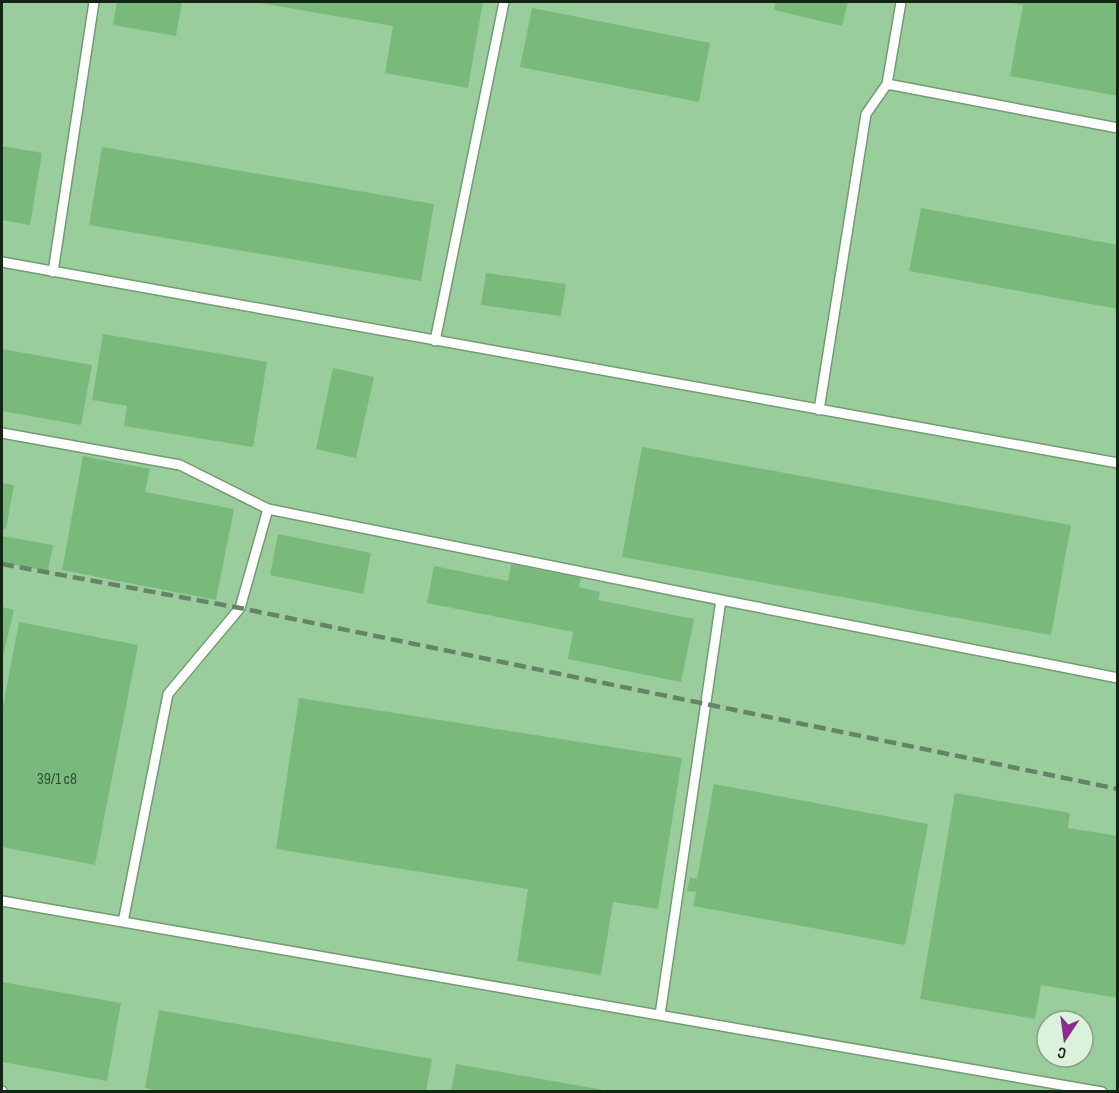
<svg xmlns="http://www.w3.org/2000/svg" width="1119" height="1093" font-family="'Sofia Sans Condensed',sans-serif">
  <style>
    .built { fill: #99cd9b; fill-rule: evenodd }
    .building { fill: #79ba7c }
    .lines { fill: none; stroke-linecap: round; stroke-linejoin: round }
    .lane-casing { stroke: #719c72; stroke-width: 12 }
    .lane { stroke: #fff; stroke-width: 9 }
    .rail { stroke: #648465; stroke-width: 4.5; stroke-dasharray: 12 6; stroke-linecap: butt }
    .labels { text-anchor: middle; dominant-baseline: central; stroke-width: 4.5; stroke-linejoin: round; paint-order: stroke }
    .number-label { font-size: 16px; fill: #2d4a2f }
  </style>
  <rect width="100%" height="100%" fill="#a9d7aa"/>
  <path class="built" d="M2 2H1117V1091L2 1092ZM1047 1021H1083V1057H1047Z"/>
  <path class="building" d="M117 2H182L176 36 113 25Z
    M260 2H483L468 88 385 73 393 26 260 3Z
    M776 2H848L842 26 774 10Z
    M1012 2H1118V96L1010 76 1023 5 1012 3Z
    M532 8 710 43 699 102 520 67Z
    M2 146 42 153 30 225 2 220Z
    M102 147 434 204 421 281 89 225Z
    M921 208 1118 245V309L909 271Z
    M486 273 566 284 561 316 481 305Z
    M103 334 267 362 253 447 124 426 127 406 92 400Z
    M2 349 92 365 81 425 2 411Z
    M333 368 374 377 356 458 316 449Z
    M642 447 1071 525 1051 635 622 557Z
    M83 456 150 469 145 492 234 509 216 600 62 570Z
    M2 483 14 485 6 529 2 528Z
    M278 534 371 553 363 594 270 575Z
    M2 536 53 545 48 571 2 563Z
    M511 564 581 578 579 587 600 592 598 600 694 619 681 682 568 659 573 632 427 603 434 566 508 581Z
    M2 607 14 610 2 661Z
    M19 622 138 645 95 865 2 847V712Z
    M299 698 682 758 658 909 613 902 601 975 517 961 528 889 276 849Z
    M714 784 928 824 905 945 693 906 696 892 687 891 690 877 697 879Z
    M955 793 1070 813 1068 828 1118 836V998L1041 985 1035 1019 920 999Z
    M2 982 121 1003 107 1081 2 1062Z
    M159 1010 432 1059 426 1092H166L145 1088Z
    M456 1064 604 1090V1092H451Z"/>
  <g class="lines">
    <g class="lane-casing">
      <path id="lane" d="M901 2 887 84 1118 128
        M2 262 1118 463
        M53 272 94 2
        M435 341 504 2
        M819 410 866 114 887 84
        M2 433 180 465 268 509 721 600 1118 678
        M2 901 1102 1092
        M123 922 168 694 240 608 268 509
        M660 1015 721 600
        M2 1091V1092"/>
    </g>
    <use href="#lane" class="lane"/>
    <path class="rail" d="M2 564 240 608 1118 789"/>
  </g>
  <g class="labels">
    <g class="number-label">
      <text x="57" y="779">39/1 с8</text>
    </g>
  </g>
  <rect width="1119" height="1093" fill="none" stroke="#142515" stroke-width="6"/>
  <g transform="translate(1065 1039) rotate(193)"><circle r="28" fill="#daf1da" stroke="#8b9f8b" stroke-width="1.5"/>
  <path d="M0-4.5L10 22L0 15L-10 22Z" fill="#8d2b93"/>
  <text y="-9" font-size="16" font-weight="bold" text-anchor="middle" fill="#142515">С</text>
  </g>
</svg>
